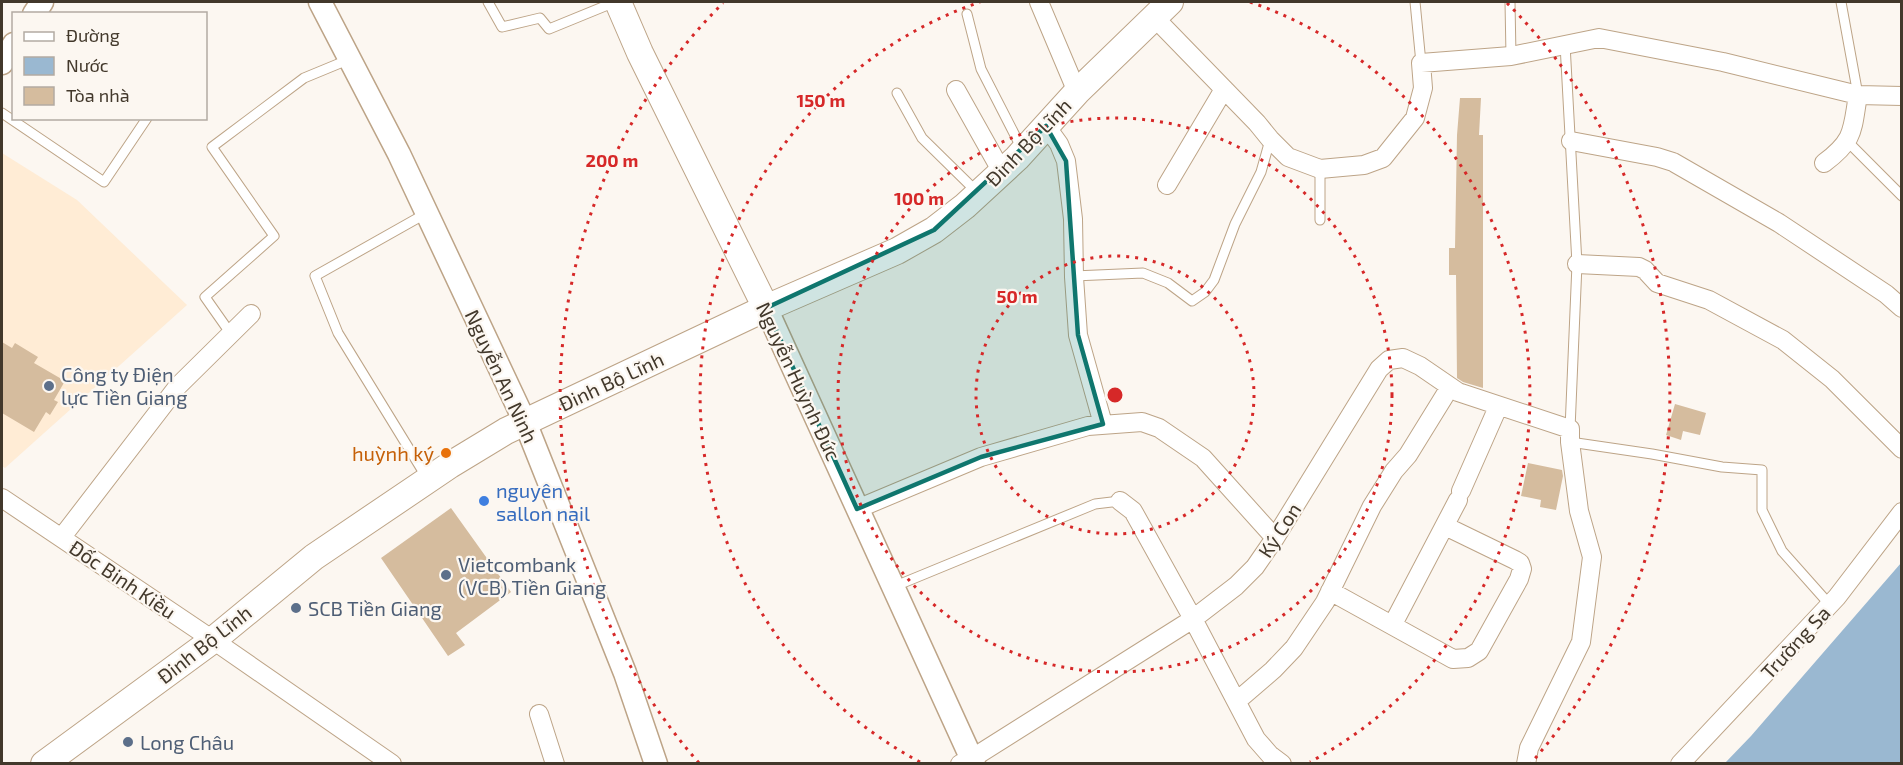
<svg xmlns="http://www.w3.org/2000/svg" width="1903" height="765" font-family="'Exo 2',sans-serif">
  <style>
    .built { fill: #ffecd5 }
    .water { fill: #9ab8d1 }
    .building { fill: #d5bc9e }
    .lines { fill: none; stroke-linecap: round; stroke-linejoin: round }
    .service-casing { stroke: #bda487; stroke-width: 11 }
    .minor-casing { stroke: #bda487; stroke-width: 20 }
    .tertiary-casing { stroke: #bda487; stroke-width: 25 }
    .secondary-casing { stroke: #bda487; stroke-width: 28 }
    .service { stroke: #fff; stroke-width: 9 }
    .minor { stroke: #fff; stroke-width: 18 }
    .tertiary { stroke: #fff; stroke-width: 22 }
    .secondary { stroke: #fff; stroke-width: 26 }
    .marked { fill: #0f766e; fill-opacity: 0.2; stroke: #0f766e; stroke-width: 4.5; stroke-linejoin: round }
    .ring { fill: none; stroke: #d62828; stroke-width: 3; stroke-dasharray: 3 6 }
    .service-dot { fill: #5c6f8a; stroke: #fcf7f1; stroke-width: 2 }
    .food-dot { fill: #e8710a; stroke: #fcf7f1; stroke-width: 2 }
    .shop-dot { fill: #3f7fe0; stroke: #fcf7f1; stroke-width: 2 }
    .labels { text-anchor: middle; dominant-baseline: central; stroke-width: 4.5; stroke-linejoin: round; paint-order: stroke }
    .street-label { font-size: 20px; fill: #42382b; stroke: #fcf7f1 }
    .service-label { font-size: 20px; fill: #4e5e75; stroke: #fcf7f1; text-anchor: start }
    .food-label { font-size: 20px; fill: #c56008; stroke: #fcf7f1; text-anchor: end }
    .shop-label { font-size: 20px; fill: #366cbe; stroke: #fcf7f1; text-anchor: start }
    .centre { fill: #d62828; stroke: #fcf7f1; stroke-width: 3 }
    .ring-label { font-size: 18px; text-anchor: middle; font-weight: bold; fill: #d62828; stroke: #fcf7f1; stroke-width: 4.5; stroke-linejoin: round; paint-order: stroke }
  </style>
  <rect width="100%" height="100%" fill="#fcf7f1"/>
  <path class="built" d="M2 153 77 200 187 305 5 468 2 466Z"/>
  <path class="water" d="M1901 563V763H1725L1751 736Z"/>
  <path class="building" d="M1460 98H1481L1479 135H1483V388L1463 382 1457 378 1456 275H1449V248H1455L1457 135Z
    M2 342 12 348 15 343 38 357 34 363 65 381 54 400 58 402 50 415 46 412 34 432 2 413Z
    M1675 404 1706 413 1700 435 1683 431 1681 440 1666 435Z
    M1528 463 1562 470 1563 476 1556 510 1540 507 1541 500 1521 496Z
    M451 508 511 592 456 633 465 645 448 656 381 558Z"/>
  <g class="lines">
    <g class="service-casing">
      <path id="service" d="M488 2 502 27 540 18 549 29 615 2
        M1415 2 1421 63
        M1510 2 1511 56
        M1841 2 1858 95
        M967 14 981 69 1022 149
        M1565 44 1577 264 1570 429
        M897 93 922 138 977 192
        M2 113 104 182 147 118
        M1847 141 1902 196
        M1320 169V220
        M425 214 315 276 338 333 427 478
        M1074 276 1143 273 1168 283 1192 301 1205 292 1214 280 1235 224 1261 172 1270 140
        M231 334 205 297 274 236 212 147 304 78 350 59
        M1570 442 1652 454 1722 467 1762 470V510L1782 551 1830 605
        M893 587 1095 504 1120 501"/>
    </g>
    <g class="minor-casing">
      <path id="minor" d="M1039 2 1077 92
        M1154 17 1257 123 1270 139 1288 157 1320 169 1364 165 1383 158 1415 118 1423 88 1421 63 1511 56 1599 38 1723 62 1858 95 1902 96
        M956 90 1002 172
        M1046 126 1059 144 1066 161 1073 219 1074 277 1078 335 1103 424
        M1571 141 1657 157 1673 162 1779 223 1886 294 1902 308
        M1824 163C1855 140 1852 130 1858 95
        M1167 185 1224 89
        M1577 264 1639 267 1645 270 1657 283 1709 300 1783 340 1832 379 1902 449
        M1461 491 1498 407
        M2 498 213 640 392 764
        M1120 501 1133 511 1193 619 1256 739 1270 755 1282 764
        M857 509 981 457 1088 426 1142 422 1159 428 1203 458 1275 538
        M62 537 178 386 251 314
        M1330 591 1453 659 1468 658 1479 651 1519 579 1522 569 1520 563 1515 560 1445 526
        M1393 624 1458 500
        M1237 701 1273 670 1294 648 1325 602 1372 506 1394 471 1408 455 1450 387
        M539 714 555 764
        M960 764 971 759 1193 619 1236 586 1255 567 1275 538 1379 369 1389 360 1403 358 1420 366 1458 392 1570 429V442L1579 511 1592 557 1581 642 1529 748 1526 764
        M1680 764 1837 597 1902 512"/>
    </g>
    <g class="tertiary-casing">
      <path id="tertiary" d="M320 2 399 154 525 422 625 673 656 764
        M34 14 42 2
        M2 63 14 44
        M766 308 974 764"/>
    </g>
    <g class="secondary-casing">
      <path id="secondary" d="M618 2 640 53 766 308
        M44 764 213 640 314 557 450 465 506 431 766 308 897 251 934 230 965 206 1017 158 1077 92 1170 2"/>
    </g>
    <use href="#service" class="service"/>
    <use href="#minor" class="minor"/>
    <use href="#tertiary" class="tertiary"/>
    <use href="#secondary" class="secondary"/>
  </g>
  <path class="marked" d="M1046 126 1066 161 1078 335 1103 424 981 457 857 509 766 308 934 230Z"/>
  <g class="ring">
    <circle cx="1115" cy="395" r="139"/>
    <circle cx="1115" cy="395" r="277"/>
    <path d="M920 762A416 416 0 0 1 980 2M1250 2A416 416 0 0 1 1310 762"/>
    <path d="M699 763A555 555 0 0 1 723 3M1507 3A555 555 0 0 1 1531 763"/>
  </g>
  <g class="service-dot">
    <circle cx="49" cy="386" r="6"/>
    <circle cx="446" cy="575" r="6"/>
    <circle cx="296" cy="608" r="6"/>
    <circle cx="128" cy="742" r="6"/>
  </g>
  <circle class="food-dot" cx="446" cy="453" r="6"/>
  <circle class="shop-dot" cx="484" cy="501" r="6"/>
  <g class="labels">
    <g class="street-label">
      <text transform="translate(1028 142) rotate(-46)">Đinh Bộ Lĩnh</text>
      <text transform="translate(502 376) rotate(65)">Nguyễn An Ninh</text>
      <text transform="translate(611 381) rotate(-25)">Đinh Bộ Lĩnh</text>
      <text transform="translate(799 381) rotate(65)">Nguyễn Huỳnh Đức</text>
      <text transform="translate(1279 530) rotate(-57)">Ký Con</text>
      <text transform="translate(123 579) rotate(34)">Đốc Binh Kiều</text>
      <text transform="translate(1795 642) rotate(-47)">Trường Sa</text>
      <text transform="translate(204 644) rotate(-38)">Đinh Bộ Lĩnh</text>
    </g>
    <g class="service-label">
      <text x="61" y="374">Công ty Điện<tspan x="61" dy="23">lực Tiền Giang</tspan></text>
      <text x="458" y="564">Vietcombank<tspan x="458" dy="23">(VCB) Tiền Giang</tspan></text>
      <text x="308" y="608">SCB Tiền Giang</text>
      <text x="140" y="742">Long Châu</text>
    </g>
    <g class="food-label">
      <text x="434" y="453">huỳnh ký</text>
    </g>
    <g class="shop-label">
      <text x="496" y="490">nguyên<tspan x="496" dy="23">sallon nail</tspan></text>
    </g>
  </g>
  <circle cx="1115" cy="395" r="9" class="centre"/>
  <g class="ring-label">
    <text x="821" y="107">150 m</text>
    <text x="612" y="167">200 m</text>
    <text x="919" y="205">100 m</text>
    <text x="1017" y="303">50 m</text>
  </g>
  <rect width="1903" height="765" fill="none" stroke="#42382b" stroke-width="6"/>
  <rect x="12" y="12" width="195" height="108" fill="#fcf7f1" stroke="#b2aba2" stroke-width="1.5"/>
  <rect x="24" y="32" width="30" height="9" fill="#ffffff" stroke="#b2aba2" stroke-width="1.5"/>
  <text x="66" y="42" font-size="18" fill="#42382b">Đường</text>
  <rect x="24" y="57" width="30" height="18" fill="#9ab8d1" stroke="#b2aba2" stroke-width="1.5"/>
  <text x="66" y="72" font-size="18" fill="#42382b">Nước</text>
  <rect x="24" y="87" width="30" height="18" fill="#d5bc9e" stroke="#b2aba2" stroke-width="1.5"/>
  <text x="66" y="102" font-size="18" fill="#42382b">Tòa nhà</text>
</svg>
